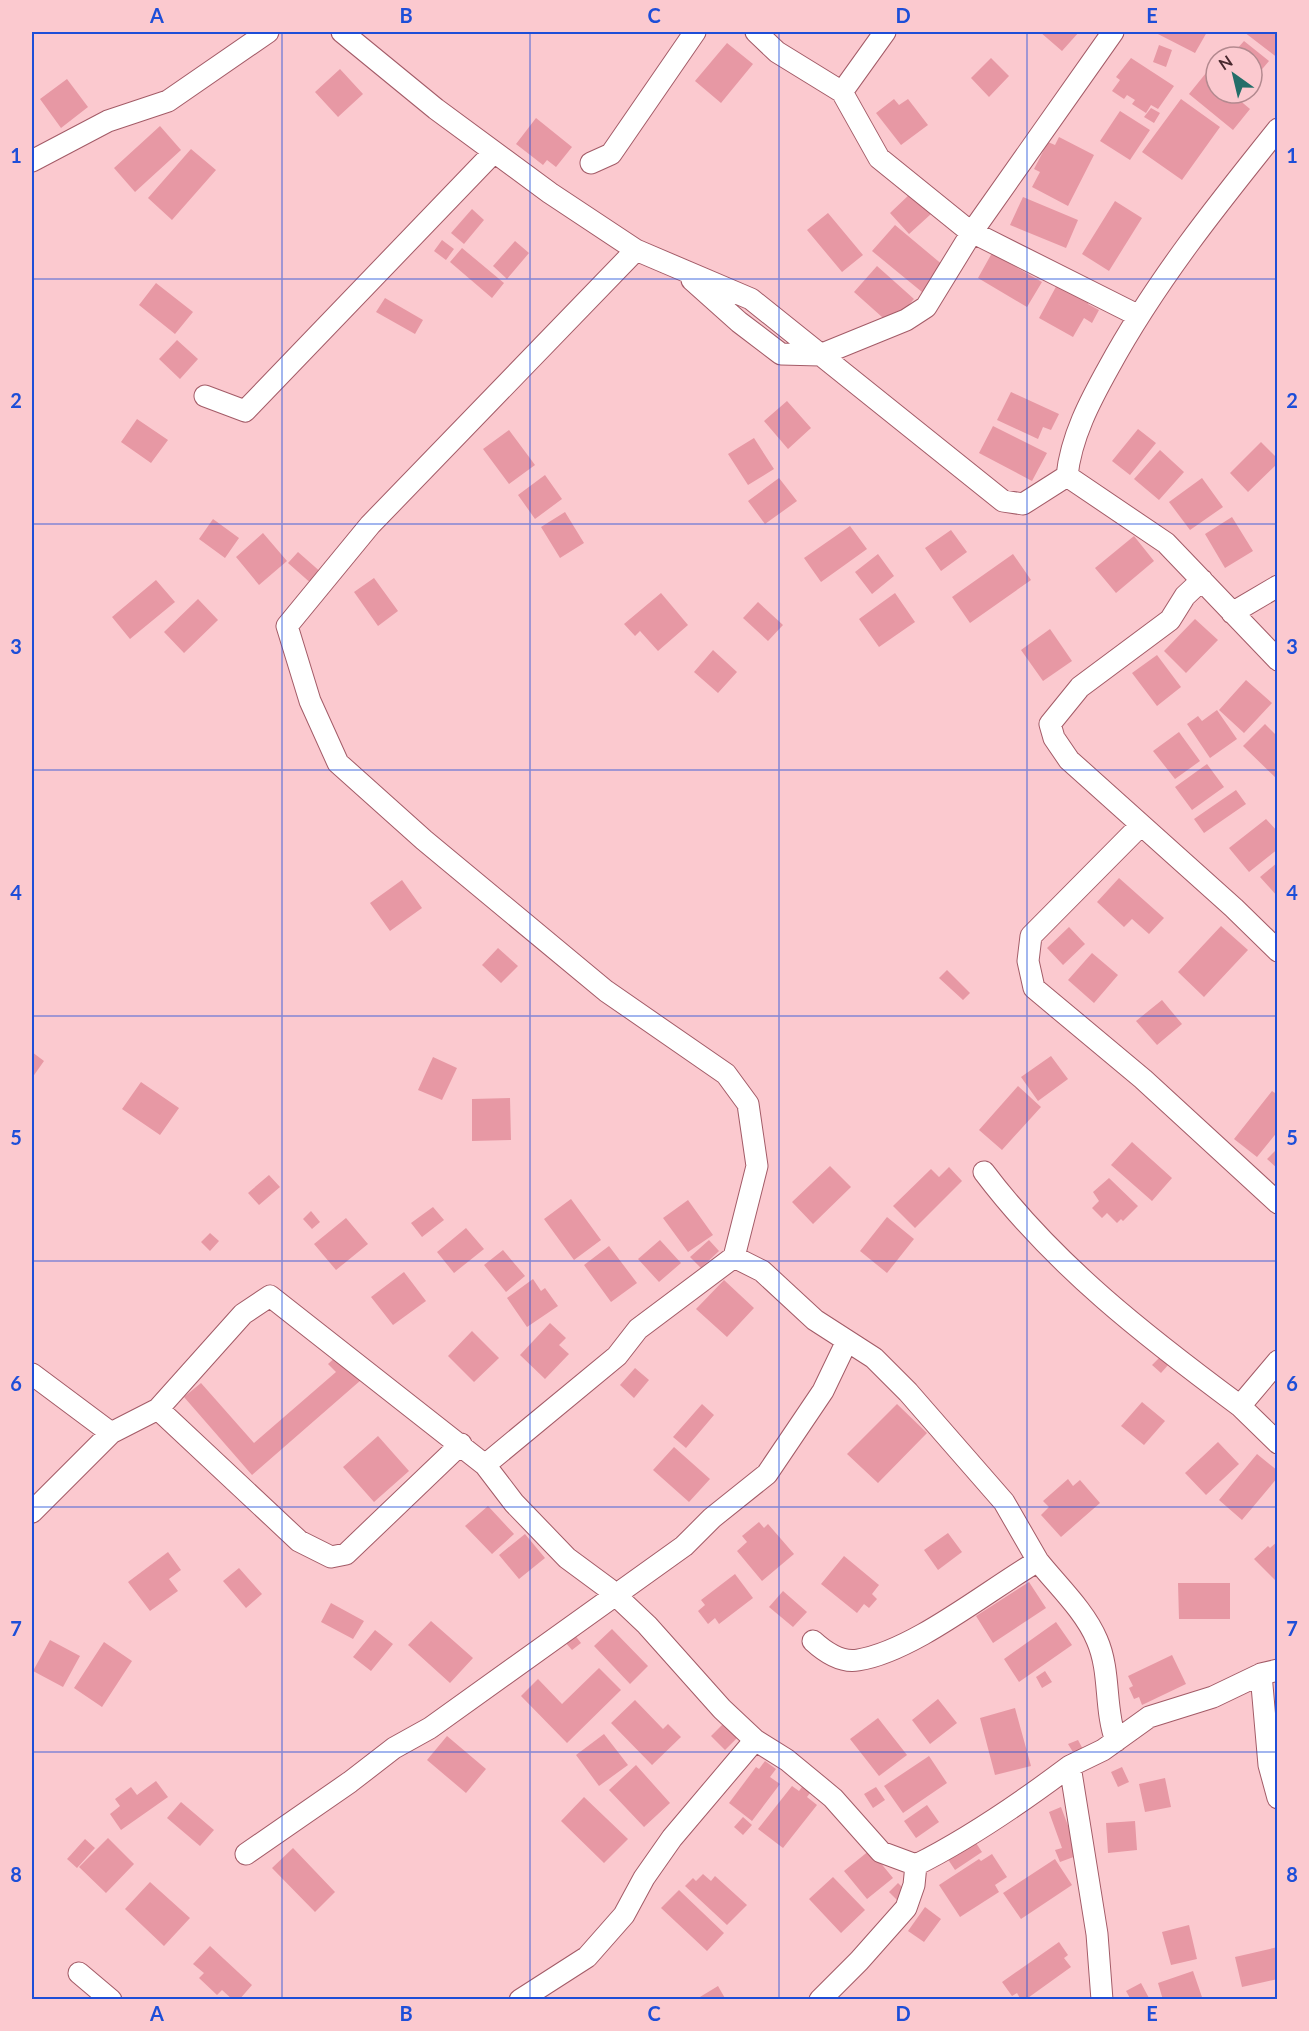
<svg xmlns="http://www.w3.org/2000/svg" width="1309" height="2031" font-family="Lato,sans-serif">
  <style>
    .building { fill: #e798a4 }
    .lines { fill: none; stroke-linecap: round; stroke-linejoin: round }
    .minor-casing { stroke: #a35b67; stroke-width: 23 }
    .minor { stroke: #fff; stroke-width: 21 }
    .grid { fill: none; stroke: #1d4ed8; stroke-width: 1.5; stroke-opacity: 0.55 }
    .neatline { fill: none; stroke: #1d4ed8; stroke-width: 2 }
    .grid-label { font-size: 20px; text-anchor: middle; font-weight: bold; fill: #1d4ed8 }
  </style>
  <rect width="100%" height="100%" fill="#fbc9cf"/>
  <path class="building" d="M1040 32H1079L1062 51Z
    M1154 32H1207L1195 53Z
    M1244 32H1278V58Z
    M1244 41 1269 61 1252 81V57H1230Z
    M727 43 753 64 721 103 695 81Z
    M1159 45 1172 50 1166 67 1153 62Z
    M991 58 1009 76 989 97 971 78Z
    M1131 58 1174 86 1158 109 1151 105 1146 113 1132 104 1135 100 1127 95 1124 99 1112 91 1120 80 1116 77Z
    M340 69 363 94 338 117 315 92Z
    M1206 73 1216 81V93H1231L1250 109 1233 130 1189 94Z
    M67 79 88 107 61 128 40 99Z
    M894 99 899 105 908 99 928 125 901 145 876 113Z
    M1181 99 1220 127 1182 180 1142 152Z
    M1151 108 1160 113 1154 123 1144 117Z
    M1120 111 1150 130 1130 160 1100 141Z
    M536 118 572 147 556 167 547 160 543 165 516 144Z
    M160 126 181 150 135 192 114 168Z
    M1059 137 1094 155 1068 206 1032 187 1040 172 1034 169 1048 142 1055 145Z
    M191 149 216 170 172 220 148 198Z
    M911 193 931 214 909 234 890 213Z
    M1023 197 1078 220 1066 248 1010 225Z
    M1115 201 1142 218 1109 271 1082 254Z
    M472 209 484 220 464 244 451 233Z
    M828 213 863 255 842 272 807 230Z
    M895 225 944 266 922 292 872 251Z
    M442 240 454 249 446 260 434 251Z
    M515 241 529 253 507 279 493 266Z
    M462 248 504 283 492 298 450 262Z
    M992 253 1042 282 1027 307 978 278Z
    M877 266 914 299 891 325 854 292Z
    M156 283 193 312 175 334 139 305Z
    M1058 283 1089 300 1088 304 1099 310 1092 323 1084 318 1073 337 1039 318Z
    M385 298 423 320 415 334 376 312Z
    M177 340 198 359 180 379 159 359Z
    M1011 392 1059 414 1051 430 1043 427 1038 439 997 420Z
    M787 401 811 428 788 449 764 421Z
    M137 419 168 440 151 463 121 442Z
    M993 426 1047 453 1032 481 979 453Z
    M1138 429 1156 443 1130 475 1112 461Z
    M509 430 535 465 509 484 483 449Z
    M754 438 774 469 748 485 728 454Z
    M1261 442 1278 459V463L1248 492 1230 473Z
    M1160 450 1184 472 1159 500 1134 479Z
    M545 475 562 499 535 519 518 495Z
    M779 478 797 501 765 524 748 501Z
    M1202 478 1223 507 1190 530 1169 502Z
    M565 512 584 543 560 558 541 527Z
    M1232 517 1253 551 1225 568 1205 534Z
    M213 519 239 538 225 558 199 539Z
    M850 526 867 549 821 582 804 558Z
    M951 530 967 552 941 571 925 548Z
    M263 533 287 561 259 585 236 557Z
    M1134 536 1154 561 1116 593 1095 568Z
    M298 552 323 574 313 585 288 563Z
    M878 554 894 576 872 594 855 572Z
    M1013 554 1031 580 970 623 952 597Z
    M374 578 398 611 378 626 354 592Z
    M156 580 175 602 130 639 112 617Z
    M661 593 688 625 658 651 640 631 635 636 624 624Z
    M895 593 915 622 879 647 859 619Z
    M198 599 218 620 184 653 164 632Z
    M758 602 783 625 768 641 743 618Z
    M1195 619 1218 640 1186 673 1164 651Z
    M1050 629 1072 661 1043 681 1021 650Z
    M713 650 737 672 718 693 694 672Z
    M1157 655 1181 687 1157 706 1132 673Z
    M1246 680 1272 703 1244 733 1219 710Z
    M1217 710 1237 739 1210 758 1187 724 1198 716 1202 721Z
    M1265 724 1278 737V780L1243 746Z
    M1179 732 1200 761 1175 779 1153 751Z
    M1207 764 1224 787 1192 810 1175 787Z
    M1236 790 1246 804 1204 833 1194 819Z
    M1266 819 1278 832V849L1249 872 1229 848Z
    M1278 862V897L1260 877Z
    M1119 878 1164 918 1149 934 1132 919 1124 927 1097 902Z
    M402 880 422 908 390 931 370 903Z
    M1221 926 1248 950 1204 997 1178 972Z
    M1069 927 1085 944 1063 965 1047 948Z
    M498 948 518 966 501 983 482 965Z
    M1092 953 1118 975 1094 1003 1068 980Z
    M947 970 970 993 963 1000 939 978Z
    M1162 1000 1182 1024 1157 1045 1136 1021Z
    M32 1052 44 1061 32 1078Z
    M1051 1056 1068 1079 1038 1101 1021 1077Z
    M433 1057 457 1068 442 1100 418 1090Z
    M141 1082 179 1108 160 1135 122 1109Z
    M1018 1086 1041 1107 1002 1150 979 1130Z
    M1272 1091 1278 1095V1131L1257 1157 1234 1139Z
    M510 1098 511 1140 472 1141V1099Z
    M1132 1142 1172 1178 1152 1201 1111 1165Z
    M1278 1148V1169L1267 1159Z
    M830 1166 851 1187 813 1224 792 1202Z
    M949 1167 962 1181 915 1228 893 1206 931 1169 939 1177Z
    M269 1175 280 1187 259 1205 248 1193Z
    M1109 1178 1138 1206 1123 1221 1121 1219 1117 1223 1107 1213 1102 1218 1092 1208 1099 1201 1093 1192Z
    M571 1199 601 1240 574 1260 544 1219Z
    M688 1200 713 1235 688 1252 663 1218Z
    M433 1207 444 1220 422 1237 411 1223Z
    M311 1211 320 1222 312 1229 303 1219Z
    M887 1217 914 1239 887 1273 860 1251Z
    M346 1218 368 1244 336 1270 314 1244Z
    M466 1228 484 1249 454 1273 437 1252Z
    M210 1233 219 1241 210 1251 201 1242Z
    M660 1240 681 1263 659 1282 638 1259Z
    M709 1240 719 1251 701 1268 690 1257Z
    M609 1246 637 1283 611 1302 584 1265Z
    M503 1250 525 1276 506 1292 484 1265Z
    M404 1272 426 1301 393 1325 371 1297Z
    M533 1279 541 1291 545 1288 558 1306 527 1327 507 1298Z
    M724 1280 754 1308 727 1337 696 1309Z
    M550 1323 566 1338 559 1345 569 1354 545 1379 520 1355Z
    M472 1331 499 1358 474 1382 448 1356Z
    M339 1354 361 1380 252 1475 184 1397 201 1383 254 1443 336 1372 328 1364Z
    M1161 1356 1169 1364 1161 1373 1152 1365Z
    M635 1368 649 1380 634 1398 620 1385Z
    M1142 1402 1165 1421 1144 1445 1121 1426Z
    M702 1404 714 1415 686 1448 673 1437Z
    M897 1404 927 1433 878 1483 847 1454Z
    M378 1436 409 1471 374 1502 343 1467Z
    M1218 1442 1239 1464 1206 1495 1185 1473Z
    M674 1447 710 1479 689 1502 653 1470Z
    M1257 1454 1278 1471V1477L1242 1520 1219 1500Z
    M1068 1479 1073 1486 1080 1480 1100 1503 1061 1537 1041 1515 1049 1507 1043 1501Z
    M488 1506 514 1534 492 1554 465 1526Z
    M759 1522 764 1528 768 1524 794 1554 762 1581 737 1551 747 1542 742 1536Z
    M948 1533 962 1552 938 1570 924 1550Z
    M525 1534 545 1558 519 1579 499 1555Z
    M1278 1541V1583L1254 1559 1268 1546 1270 1548Z
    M168 1552 181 1570 169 1579 178 1591 150 1611 128 1582Z
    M844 1556 879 1585 872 1594 877 1599 869 1608 864 1604 857 1613 821 1584Z
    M239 1568 262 1594 246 1608 223 1581Z
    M735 1574 753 1598 719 1624 715 1618 708 1624 698 1611 705 1605 701 1600Z
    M1029 1582 1046 1608 993 1643 976 1616Z
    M1178 1583H1230V1619H1179Z
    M783 1591 807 1612 793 1627 769 1607Z
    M331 1603 364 1621 353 1639 321 1622Z
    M431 1621 473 1658 450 1683 408 1645Z
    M1056 1622 1072 1645 1019 1682 1004 1659Z
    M612 1629 648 1666 630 1684 594 1646Z
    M375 1630 393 1644 371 1671 353 1657Z
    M574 1634 581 1643 572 1650 565 1642Z
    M50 1640 80 1656 63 1687 33 1671Z
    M104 1642 132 1661 102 1707 74 1688Z
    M1172 1655 1186 1684 1142 1705 1139 1697 1134 1699 1129 1688 1133 1686 1128 1676Z
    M599 1668 621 1690 567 1743 521 1696 538 1679 562 1704Z
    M1045 1671 1052 1682 1042 1688 1036 1677Z
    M938 1699 957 1723 930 1744 912 1720Z
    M635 1700 663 1729 668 1724 681 1737 652 1765 611 1723Z
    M1015 1708 1031 1766 995 1775 980 1718Z
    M878 1718 907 1755 879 1776 850 1739Z
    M723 1724 737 1738 725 1750 711 1736Z
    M604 1734 628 1765 599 1786 576 1755Z
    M447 1736 486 1769 466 1793 427 1760Z
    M1078 1740 1085 1753 1076 1757 1068 1744Z
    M929 1756 947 1783 903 1813 884 1786Z
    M765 1761 776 1769 770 1777 780 1784 752 1821 729 1803 756 1767 759 1769Z
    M636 1765 670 1803 644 1827 609 1790Z
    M1122 1767 1129 1782 1118 1787 1111 1772Z
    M1165 1778 1171 1807 1145 1812 1139 1784Z
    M156 1781 168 1797 121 1830 110 1814 120 1806 115 1799 131 1787 137 1795Z
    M805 1783 813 1789 807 1797 817 1805 783 1848 758 1829 792 1786 799 1791Z
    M876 1787 885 1800 873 1808 864 1794Z
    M584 1797 628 1839 604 1863 561 1821Z
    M181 1802 214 1830 200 1846 167 1818Z
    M927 1805 939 1822 916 1838 904 1821Z
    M1061 1807 1079 1855 1060 1862 1055 1850 1062 1848 1049 1812Z
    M743 1817 752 1825 743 1835 734 1827Z
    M1135 1821 1137 1850 1108 1853 1106 1823Z
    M108 1838 134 1864 106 1893 79 1867Z
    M85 1839 95 1848 77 1868 67 1859Z
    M974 1840 982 1852 955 1870 947 1858Z
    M293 1848 335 1892 315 1912 272 1868Z
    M870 1850 893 1878 867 1899 844 1871Z
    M992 1854 1007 1877 995 1885 999 1892 960 1917 939 1885 979 1859 981 1861Z
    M1055 1859 1072 1885 1021 1919 1003 1893Z
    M703 1874 711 1881 715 1876 747 1905 727 1925 685 1886 693 1878 696 1881Z
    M833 1877 865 1910 841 1933 809 1899Z
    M150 1882 190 1918 164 1946 125 1909Z
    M898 1883 906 1891 897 1900 889 1892Z
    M679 1890 724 1933 707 1951 661 1908Z
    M925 1907 941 1919 924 1942 908 1931Z
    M1189 1925 1197 1959 1171 1965 1162 1932Z
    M1059 1942 1068 1955 1064 1958 1071 1967 1025 2000H1021L1017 1993 1012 1996 1002 1982Z
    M210 1946 252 1985 239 2000H233L222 1990 217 1995 199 1978 204 1973 193 1964Z
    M1278 1947V1979L1242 1987 1235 1957Z
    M1193 1971 1203 2000H1163L1158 1983Z
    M1141 1983 1150 2000H1131L1126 1991Z
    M718 1986 726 2000H695Z"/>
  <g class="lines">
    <g class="minor-casing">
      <path id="minor" d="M342 32 436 109 550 193 636 250 751 299 1003 501 1023 504 1067 476
        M756 32 777 52 842 92
        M885 32 842 92 879 158 968 230 1137 315
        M1278 129C1217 205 1156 281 1109 367 1090 401 1071 437 1067 476L1166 543 1278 660
        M32 161 108 121 168 101 268 32
        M591 163 611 154 695 32
        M692 280 739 322 781 354 820 355 906 320 926 307 972 232 1113 32
        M205 396 245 411 494 152
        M1202 580 1185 596 1170 620 1080 687 1050 724 1054 738 1069 760 1234 908 1278 951
        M1232 613 1278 586
        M1141 825 1031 936 1028 961 1034 988 1143 1079 1278 1203
        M984 1172C1055 1266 1147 1337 1240 1406
        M734 1257 762 1271 815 1320 874 1358 908 1392 1004 1502 1038 1561
        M1278 1361 1240 1406 1278 1443
        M32 1374 111 1433
        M158 1409 299 1541 331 1557 346 1554 461 1444
        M485 1465 617 1356 638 1329 734 1257 757 1166 748 1104 726 1074 606 991 424 840 338 763 310 701 287 626 370 525 636 250
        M32 1512 111 1433 158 1409 243 1314 270 1296 485 1465 514 1503 567 1558 609 1589 647 1625 722 1709 755 1740
        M813 1641C825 1652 841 1663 858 1660 914 1651 988 1590 1038 1561 1057 1585 1085 1611 1097 1640 1111 1672 1104 1708 1116 1741
        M1261 1674 1269 1765 1278 1798
        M246 1854 350 1782 394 1748 430 1728 684 1546 712 1518 767 1474 823 1391 847 1341
        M79 1973 111 2000
        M520 2000 587 1957 624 1915 644 1878 672 1838 755 1740 787 1760 833 1798 881 1852 916 1865C970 1838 1022 1802 1070 1766
        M820 2000 859 1961 906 1908 914 1885 916 1865
        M1102 2000 1097 1934 1070 1766 1103 1750 1149 1717 1213 1697 1261 1674 1278 1670"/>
    </g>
    <use href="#minor" class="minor"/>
  </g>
  <path class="grid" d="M282 32V2000M530 32V2000M779 32V2000M1027 32V2000M32 279H1278M32 524H1278M32 770H1278M32 1016H1278M32 1261H1278M32 1507H1278M32 1752H1278"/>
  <rect width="1309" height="2031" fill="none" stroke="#fbc9cf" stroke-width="66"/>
  <g transform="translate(1234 75) rotate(326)"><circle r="28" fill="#fbc9cf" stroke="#b3898f" stroke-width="1.5"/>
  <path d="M0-4.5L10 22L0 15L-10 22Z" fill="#236e69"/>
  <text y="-9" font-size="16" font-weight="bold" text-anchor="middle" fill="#48282e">N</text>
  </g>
  <rect x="33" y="33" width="1243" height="1965" class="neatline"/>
  <g class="grid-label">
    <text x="157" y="23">A</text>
    <text x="406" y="23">B</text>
    <text x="654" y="23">C</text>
    <text x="903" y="23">D</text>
    <text x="1152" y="23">E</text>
    <text x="16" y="163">1</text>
    <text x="1292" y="163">1</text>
    <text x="16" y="408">2</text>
    <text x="1292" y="408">2</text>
    <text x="16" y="654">3</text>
    <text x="1292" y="654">3</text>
    <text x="16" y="900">4</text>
    <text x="1292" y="900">4</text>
    <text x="16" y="1145">5</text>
    <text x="1292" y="1145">5</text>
    <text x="16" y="1391">6</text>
    <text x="1292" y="1391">6</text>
    <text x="16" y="1636">7</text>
    <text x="1292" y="1636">7</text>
    <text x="16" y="1882">8</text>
    <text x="1292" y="1882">8</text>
    <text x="157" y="2021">A</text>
    <text x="406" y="2021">B</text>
    <text x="654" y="2021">C</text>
    <text x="903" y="2021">D</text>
    <text x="1152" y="2021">E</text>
  </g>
</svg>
